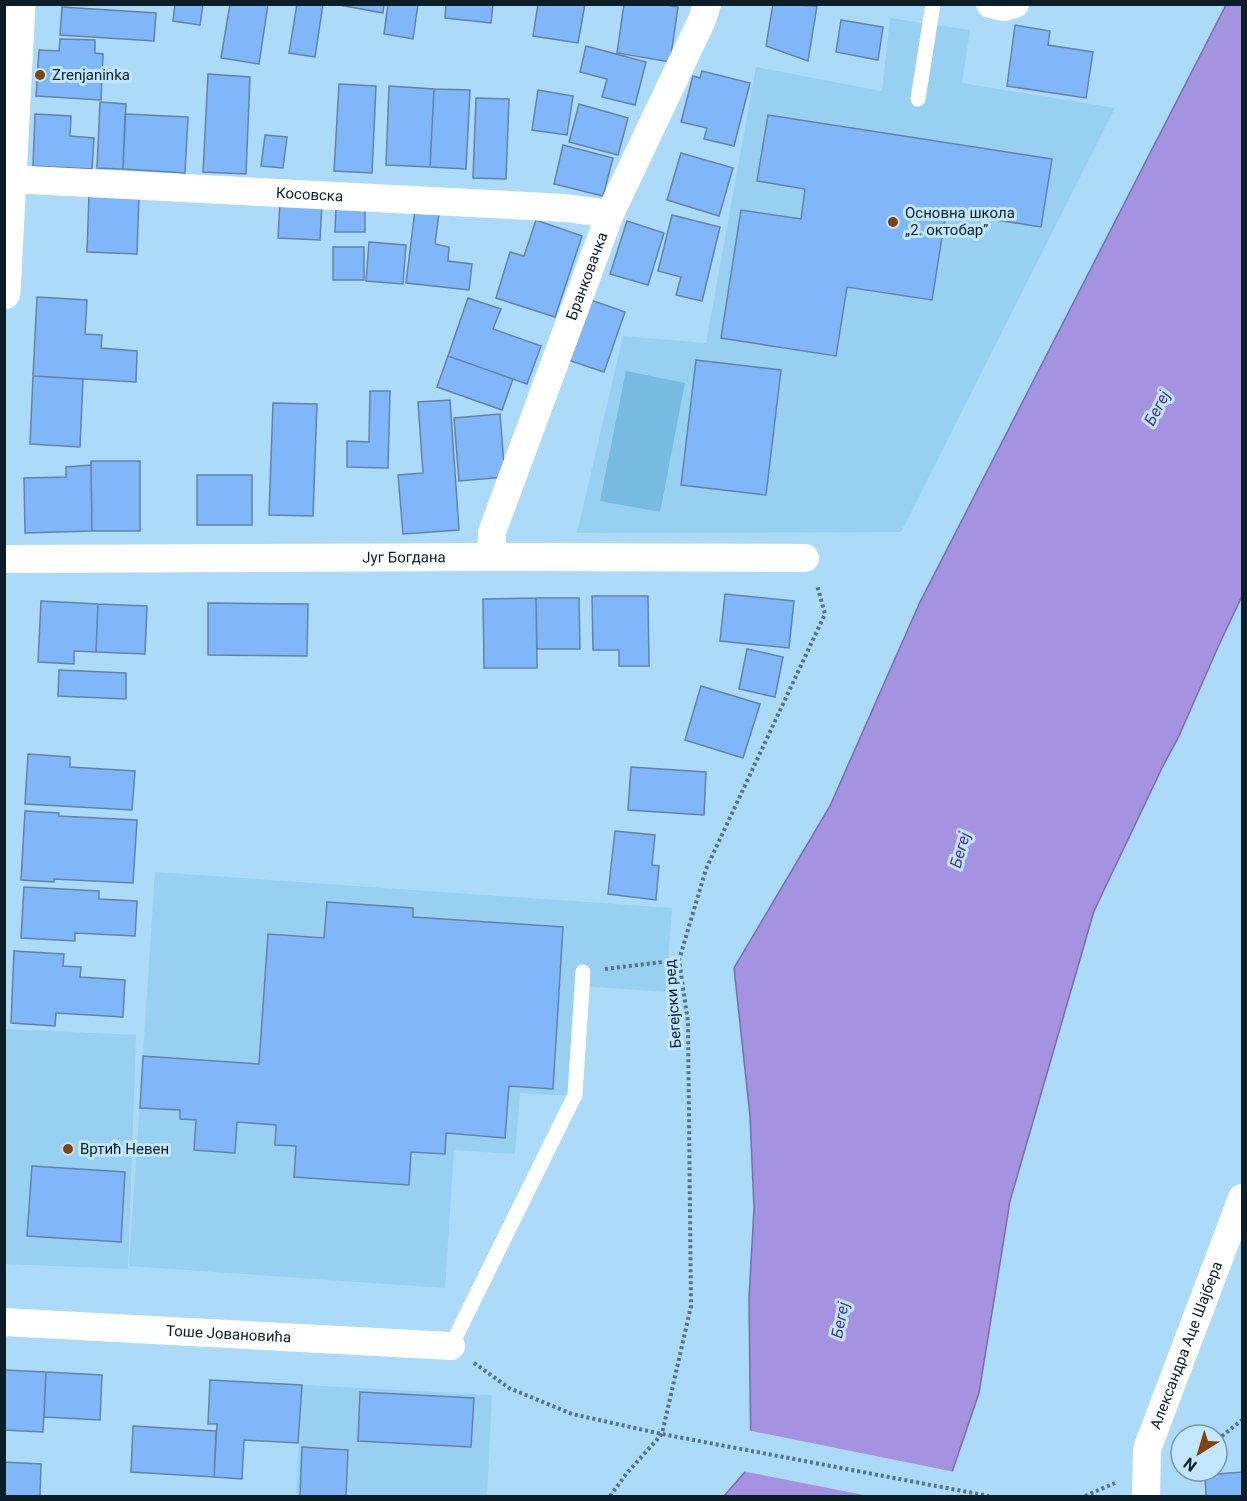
<svg xmlns="http://www.w3.org/2000/svg" width="1247" height="1501" font-family="Roboto,sans-serif">
  <style>
    .built { fill: #98d0f1 }
    .green { fill: #77bbe1 }
    .water { fill: #a592e1; stroke: #776faa; stroke-width: 1.5 }
    .pier { fill: #abdbf8 }
    .building { fill: #80b7fb; stroke: #6582a6; stroke-width: 1.5 }
    .lines { fill: none; stroke-linecap: round; stroke-linejoin: round }
    .path { stroke: #547487; stroke-width: 4; stroke-dasharray: 3 3; stroke-linecap: butt }
    .service { stroke: #fff; stroke-width: 15 }
    .minor { stroke: #fff; stroke-width: 28 }
    .tertiary { stroke: #fff; stroke-width: 33 }
    .poi-dot { fill: #83430a; stroke: #c0e7fe; stroke-width: 2 }
    .labels { text-anchor: middle; dominant-baseline: central; stroke-width: 6; stroke-linejoin: round; paint-order: stroke }
    .poi-label { font-size: 15px; fill: #0b1e28; stroke: #c0e7fe; text-anchor: start }
    .street-label { font-size: 15px; fill: #0b1e28; stroke: #c0e7fe }
    .water-label { font-size: 16px; font-style: italic; fill: #4f308c; stroke: #c0e7fe }
  </style>
  <rect width="100%" height="100%" fill="#abdbf8"/>
  <path class="built" d="M890 18 970 30 962 83 1115 108 901 532 577 533 623 336 706 343 756 67 882 91Z
    M155 872 672 908 666 992 581 986 574 1096 520 1093 515 1154 454 1150 445 1288 129 1266Z
    M5 1029 136 1035 128 1269 5 1264Z
    M302 1385 492 1395 487 1496H296Z"/>
  <path class="green" d="M626 371 685 383 660 512 600 501Z"/>
  <path class="water" d="M1226 5H1242V596L1218 647 1179 736 1162 768 1094 911 1010 1201 979 1393 949 1481 956 1496H724L751 1465 749 1298 754 1208 750 1116 734 968 830 806 920 602Z"/>
  <path class="pier" d="M747 1430 955 1472 952 1481 959 1496H869L742 1471 747 1464Z"/>
  <path class="building" d="M175 4H203L200 25 173 21Z
    M230 4H268L259 64 221 58Z
    M297 4H323L315 57 289 53Z
    M334 4H384L383 13Z
    M388 4H418L413 39 384 34Z
    M446 4H493L491 23 445 18Z
    M538 4H585L578 43 533 36Z
    M624 4H661L678 7 670 62 617 53Z
    M773 4 817 6 808 61 766 46Z
    M62 7 156 13 154 41 60 35Z
    M841 20 883 27 878 60 836 52Z
    M1015 25 1050 31 1048 45 1093 52 1086 98 1007 86Z
    M60 39 95 40V53L103 54 101 100 36 96 39 50 59 51Z
    M586 46 646 62 635 105 602 97 607 79 580 72Z
    M702 71 750 83 734 146 704 139 707 128 681 122 693 76 700 78Z
    M208 74 250 77 246 174 203 172Z
    M339 84 376 86 372 173 334 171Z
    M389 86 434 89 430 167 386 165Z
    M434 89 470 90 466 169 430 167Z
    M538 90 573 96 567 135 532 130Z
    M476 98 509 99 506 179 473 178Z
    M100 102 126 104 123 169 97 168Z
    M579 104 628 118 618 155 569 142Z
    M35 114 71 116 70 136 94 138 92 169 33 166Z
    M125 114 188 117 185 173 123 169Z
    M768 115 1052 159 1041 227 946 212 932 300 847 287 836 356 721 338 741 210 801 219 805 189 757 181Z
    M265 135 287 137 283 168 261 166Z
    M563 145 613 158 603 196 554 184Z
    M681 153 733 168 719 216 667 200Z
    M89 194 139 195 137 254 87 252Z
    M280 201 322 203 320 240 278 238Z
    M336 207 365 208V232H335Z
    M415 210 439 213 435 244 449 247 448 261 472 264 469 290 406 283Z
    M672 215 720 227 702 301 676 295 681 277 658 271Z
    M536 220 582 236 555 317 496 298 510 252 524 256Z
    M627 221 664 233 648 285 610 274Z
    M369 242 406 245 403 284 366 281Z
    M333 247H364V280H333Z
    M37 297 87 300 85 334 102 335 101 348 137 351 136 382 33 376Z
    M468 298 501 309 493 329 541 346 527 384 448 356Z
    M588 299 625 312 604 372 568 360Z
    M448 356 513 379 502 410 437 387Z
    M696 360 781 370 766 495 681 485Z
    M33 376 83 379 80 447 30 444Z
    M370 391H390L388 468 347 467V441L369 442Z
    M450 400 459 530 403 534 398 475 423 473 418 402Z
    M273 403 317 404 313 516 269 515Z
    M500 414 505 477 459 481 454 418Z
    M91 461H140V531H92Z
    M91 465 92 531 25 533 24 478 66 477V467Z
    M197 475H252V525H197Z
    M725 594 794 601 789 648 720 641Z
    M592 596H648L649 666H619V650H593Z
    M536 598H579L580 649H537Z
    M536 598 537 668H484L483 599Z
    M41 601 98 604 96 652 74 651V664L38 662Z
    M208 603 308 604 307 656 208 655Z
    M98 604 147 606 145 654 96 652Z
    M747 649 783 657 775 697 739 689Z
    M59 670 126 673V699L58 696Z
    M701 686 760 704 743 758 685 740Z
    M28 754 70 757V767L135 771 132 810 25 804Z
    M631 767 706 772 704 815 628 810Z
    M25 811 59 813V816L137 820 133 883 54 879V882L21 880Z
    M615 831 655 835 652 865 659 866 656 900 608 894Z
    M24 887 99 891V899L137 901 135 936 75 933V941L21 938Z
    M327 902 413 908V917L563 927 553 1089 509 1086 505 1138 446 1133 445 1154 411 1152 409 1185 294 1177 296 1146 275 1145 276 1125 237 1122 235 1153 194 1150 196 1120 180 1119V1110L140 1108 143 1056 259 1064 268 934 324 938Z
    M14 951 64 954 63 966 81 967 80 977 125 980 123 1017 56 1013 55 1026 11 1023Z
    M32 1166 125 1172 121 1242 27 1236Z
    M4 1370 46 1372 43 1432 4 1430Z
    M46 1372 102 1375 100 1420 44 1417Z
    M210 1380 302 1385 298 1443 244 1440 242 1479 214 1477 217 1424H208Z
    M360 1392 474 1398 471 1447 358 1441Z
    M133 1426 216 1431 214 1477 131 1472Z
    M302 1447 348 1450 346 1496H300Z
    M4 1462 41 1464 40 1496H4Z
    M1242 1472V1496H1206L1205 1475Z"/>
  <g class="lines">
    <path class="path" d="M605 969 679 960
      M474 1363 509 1388 572 1414 662 1434 989 1496
      M1217 1440 1242 1420
      M610 1496 627 1473 662 1434 691 1306 688 1022 679 960 706 869 825 614 817 585
      M1085 1496 1115 1483"/>
    <path class="service" d="M918 99 933 4
      M451 1346 575 1095 583 972"/>
    <g class="minor">
      <path d="M990 4 1004 7 1015 4"/>
      <path id="s1" d="M10 179 566 208 610 214"/>
      <path id="s2" d="M491 557 492 532 610 214 702 20 707 4"/>
      <path id="s3" d="M4 559 491 557 805 558"/>
      <path id="s4" d="M4 1322 451 1346"/>
      <path id="s5" d="M1146 1496 1147 1449 1242 1198"/>
    </g>
    <path class="tertiary" d="M4 293 19 4"/>
  </g>
  <g class="poi-dot">
    <circle cx="40" cy="75" r="6"/>
    <circle cx="893" cy="222" r="6"/>
    <circle cx="68" cy="1149" r="6"/>
  </g>
  <g class="labels">
    <g class="poi-label">
      <text x="52" y="75">Zrenjaninka</text>
      <text x="905" y="213">Основна школа<tspan x="905" dy="17">„2. октобар”</tspan></text>
      <text x="80" y="1149">Вртић Невен</text>
    </g>
    <g class="street-label">
      <text stroke="none"><textPath href="#s1" startOffset="300">Косовска</textPath></text>
      <text stroke="none"><textPath href="#s2" startOffset="298">Бранковачка</textPath></text>
      <text stroke="none"><textPath href="#s3" startOffset="400">Југ Богдана</textPath></text>
      <text transform="translate(673 1004) rotate(-94)">Бегејски ред</text>
      <text stroke="none"><textPath href="#s4" startOffset="225">Тоше Јовановића</textPath></text>
      <text stroke="none"><textPath href="#s5" startOffset="158">Александра Аце Шајбера</textPath></text>
    </g>
    <g class="water-label">
      <text transform="translate(1157 408) rotate(-62)">Бегеј</text>
      <text transform="translate(960 850) rotate(-74)">Бегеј</text>
      <text transform="translate(840 1320) rotate(-79)">Бегеј</text>
    </g>
  </g>
  <rect width="1247" height="1501" fill="none" stroke="#0b1e28" stroke-width="12"/>
  <g transform="translate(1199 1453) rotate(217)"><circle r="28" fill="#c0e7fe" stroke="#7897a8" stroke-width="1.5"/>
  <path d="M0-4.5L10 22L0 15L-10 22Z" fill="#83430a"/>
  <text y="-9" font-size="16" font-weight="bold" text-anchor="middle" fill="#0b1e28">N</text>
  </g>
</svg>
